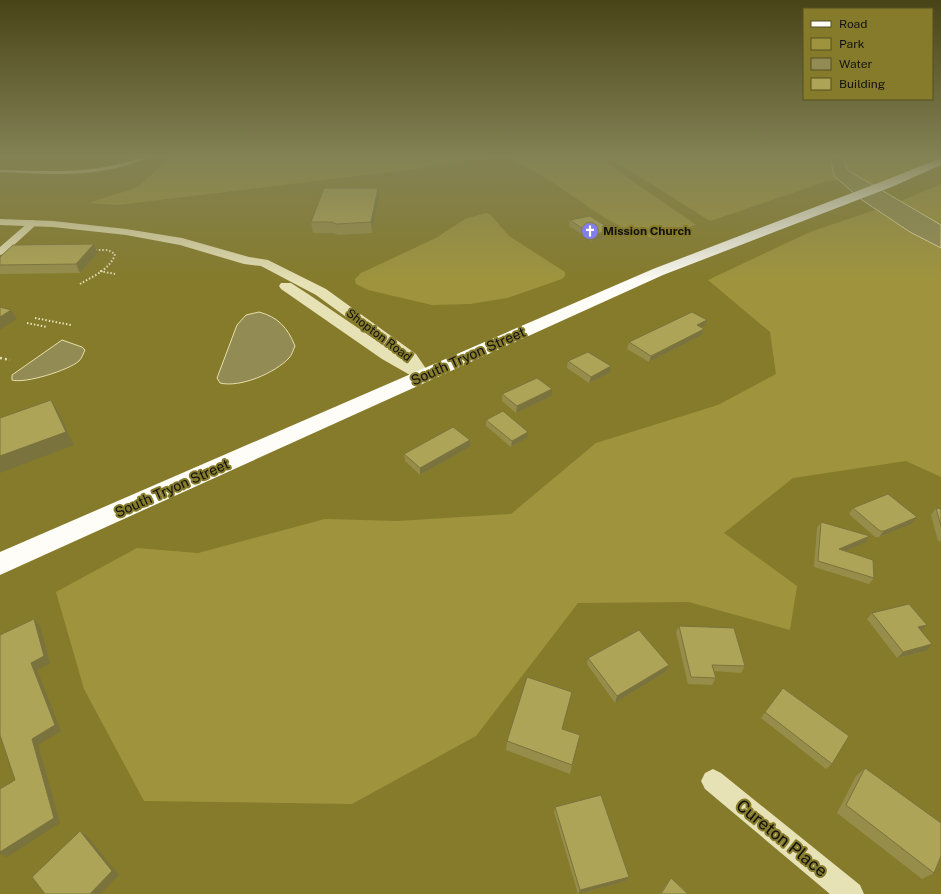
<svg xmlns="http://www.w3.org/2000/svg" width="941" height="894" font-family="'Public Sans',sans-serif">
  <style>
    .green { fill: #9f943d }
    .water { fill: #928b53; stroke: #e7dfab }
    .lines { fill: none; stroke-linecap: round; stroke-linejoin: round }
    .path-far1 { stroke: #e7e1b6; stroke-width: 2; stroke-dasharray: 1.5 2; stroke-linecap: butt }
    .path { stroke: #e7e1b6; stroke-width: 2.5; stroke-dasharray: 2 3; stroke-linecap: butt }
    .service { fill: #e7e1b6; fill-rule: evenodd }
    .minor { fill: #e7e1b6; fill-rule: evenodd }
    .tertiary { fill: #e7e1b6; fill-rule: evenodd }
    .primary { fill: #fefdf7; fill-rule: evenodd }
    .wall { fill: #968d4b }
    .shaded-wall { fill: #7a733d }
    .building { fill: #aea457; stroke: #7a733d }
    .labels { text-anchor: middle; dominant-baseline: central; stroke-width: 4; stroke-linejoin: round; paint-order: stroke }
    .far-poi-label { font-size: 12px; font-weight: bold; fill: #111; stroke: #857b2b; text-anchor: start }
    .far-street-label { font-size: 12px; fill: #111; stroke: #857b2b }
    .street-label { font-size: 14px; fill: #111; stroke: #857b2b }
    .near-street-label { font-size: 17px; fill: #111; stroke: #857b2b }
  </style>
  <rect width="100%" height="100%" fill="#857b2b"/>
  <path class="green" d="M171 157H488L424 168 118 205 88 203 138 187Z
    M521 157H598L696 225 654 238 635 234 605 218 549 180 512 159Z
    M608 157H830L834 176 839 180 825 182 710 221Z
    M841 157H941V161L870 191 850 175Z
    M941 184V477L906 461 793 478 724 533 797 586 790 630 689 602 578 603 476 736 352 804 144 801 84 689 56 592 137 548 198 553 325 519 397 521 511 514 596 443 718 405 776 374 770 332 708 280 810 232 898 202Z
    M486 213 490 214 509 236 565 272V276L562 279 507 298 470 304 432 305 368 290 356 284 355 279 361 273 436 238 465 219Z"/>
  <path class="water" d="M830 157H845V164L849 171 941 225V248L910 232 862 200 834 176Z
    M259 312C278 317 288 328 295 346 293 350 292 355 289 358 275 373 240 388 220 383L217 378 237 325 246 315Z
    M62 340 82 347 85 350C83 354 82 358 79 361 69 370 25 384 12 380V375Z"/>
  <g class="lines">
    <path class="path-far1" d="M100 271 115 274
      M80 284C93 276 111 269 115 254L108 250H93
      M35 318 71 325
      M27 323 47 327"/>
    <path class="path" d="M0 358 10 360"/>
    <path class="service" d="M142 157H148C102 179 49 174 0 172V170C49 171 95 175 142 157Z"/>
    <path class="minor" d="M33 220 38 223 36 225 4 254 0 255V247L30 221Z
      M713 769 721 773 860 885 864 894H830L705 789 701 781 705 773Z"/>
    <path class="tertiary" d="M0 219 53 221 126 229 182 238 249 257 268 260 326 289 416 354 431 376 429 379H417L382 359 281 289 279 286 281 283H291L308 294 405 360 316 295 261 266 244 264 180 245 126 235 53 227 0 225Z"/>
    <path class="primary" d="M941 158V165L894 186 663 275 0 575V552L653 269 886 180Z"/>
  </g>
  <path class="wall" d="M37 157H125L123 158Z
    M379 198 372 233 339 235 333 233H313L311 222Z
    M570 220 612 230 611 236 592 241 569 226Z
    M98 253 80 273 0 274V257Z
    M705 326 702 328 704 329 702 335 649 362 627 349 629 342Z
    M568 361 610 373 589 383 567 368Z
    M502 394 552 396 516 413 502 401Z
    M486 420 527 438 511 447 486 426Z
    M470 447 420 475 405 461 404 454Z
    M853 508 917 517 912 524 879 537H875L849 514Z
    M936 508 941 509V541H938L931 515Z
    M821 522 865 543 846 551 874 578 869 584 814 567 817 528Z
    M872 613 927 625 921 631 926 651 897 658 867 619Z
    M679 626 745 666 741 673 714 671 716 678 712 685 688 684 676 632Z
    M588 658 669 665 666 672 615 703 587 664Z
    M783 688 832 764 826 769 761 718Z
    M563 729 572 765 570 774 506 750 507 741Z
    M865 768 934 873 922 879 837 813 856 776Z
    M555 807 629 877 626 881 578 894 554 812Z
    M671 878 688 894H660L666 885Z"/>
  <path class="shaded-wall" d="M378 188 379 198 372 233 371 222Z
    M612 230 611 236 592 241V235Z
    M94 244 98 253 80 273 76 264Z
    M11 310 17 319 0 330V317Z
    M707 320 705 326 695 331 697 325Z
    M704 329 702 335 649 362 651 356Z
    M611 366 610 373 589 383 591 377Z
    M552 389V396L516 413 517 406Z
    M51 400 59 413 74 445 0 473V456Z
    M528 432 527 438 511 447 512 441Z
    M470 440V447L420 475V468Z
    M917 517 912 524 879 537 884 531Z
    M870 536 865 543 834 556 839 549Z
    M34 619 40 626 50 663 37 670 61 731 38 745 60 823 7 857 0 854V852L32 739 31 663Z
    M927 625 921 631 918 627Z
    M932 644 926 651 897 658 903 652Z
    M669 665 666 672 615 703 617 696Z
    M80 831 87 836 119 875 100 894H90Z
    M629 877 626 881 578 894 580 890Z"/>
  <path class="building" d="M324 188H378L371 222 337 224 332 222H311Z
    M590 216 612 230 592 235 570 220Z
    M94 244 76 264 0 265V257L13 245Z
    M0 307 11 310 0 317Z
    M692 312 707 320 697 325 704 329 651 356 629 342Z
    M588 352 611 366 591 377 568 361Z
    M537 378 552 389 517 406 502 394Z
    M51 400 66 432 0 456V418Z
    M503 411 528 432 512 441 486 420Z
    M453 427 470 440 420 468 404 454Z
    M888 494 917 517 884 531H880L853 508Z
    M936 508 941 509V526Z
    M821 522 870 536 839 549 873 560 874 578 818 561Z
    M909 604 927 625 918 627 932 644 903 652 872 613Z
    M34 619 44 656 31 663 55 725 32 739 54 818 0 852V789L15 780 0 735V635Z
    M679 626 734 628 745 666 712 665 716 678 691 677Z
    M639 630 669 665 617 696 588 658Z
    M527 677 572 692 562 729 580 735 572 765 507 741Z
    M783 688 849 736 832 764 765 712Z
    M865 768 941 823V856L934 873 846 805Z
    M601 795 629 877 580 890 555 807Z
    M80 831 112 871 90 894H45L32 877Z
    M671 878 688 894H661Z"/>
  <linearGradient id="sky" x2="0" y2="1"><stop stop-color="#494418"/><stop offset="0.55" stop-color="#838255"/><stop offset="1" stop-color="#838255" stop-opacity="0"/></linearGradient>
  <rect width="941" height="283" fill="url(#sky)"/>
  <defs>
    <g id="church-disc" transform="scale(0.9)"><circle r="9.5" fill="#837eed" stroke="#857b2b"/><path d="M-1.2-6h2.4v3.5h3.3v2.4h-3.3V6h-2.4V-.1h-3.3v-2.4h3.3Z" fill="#fff"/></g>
  </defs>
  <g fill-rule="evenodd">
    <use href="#church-disc" x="590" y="231"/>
  </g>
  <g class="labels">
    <g class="far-poi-label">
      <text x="603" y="231">Mission Church</text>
    </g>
    <g class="far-street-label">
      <text transform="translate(379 335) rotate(37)">Shopton Road</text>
    </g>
    <g class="street-label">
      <text transform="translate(468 356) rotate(-24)">South Tryon Street</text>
      <text transform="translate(172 488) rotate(-24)">South Tryon Street</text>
    </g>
    <g class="near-street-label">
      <text transform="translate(782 838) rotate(39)">Cureton Place</text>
    </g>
  </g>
  <rect x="803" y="8" width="130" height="92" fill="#857b2b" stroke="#575121"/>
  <rect x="811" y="21" width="20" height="6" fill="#fefdf7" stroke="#575121"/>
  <text x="839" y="28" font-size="12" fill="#111111">Road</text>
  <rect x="811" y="38" width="20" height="12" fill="#9f943d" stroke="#575121"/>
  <text x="839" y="48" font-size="12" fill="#111111">Park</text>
  <rect x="811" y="58" width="20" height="12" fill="#928b53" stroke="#575121"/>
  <text x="839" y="68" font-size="12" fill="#111111">Water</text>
  <rect x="811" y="78" width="20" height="12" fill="#aea457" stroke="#575121"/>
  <text x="839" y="88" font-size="12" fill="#111111">Building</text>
</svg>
